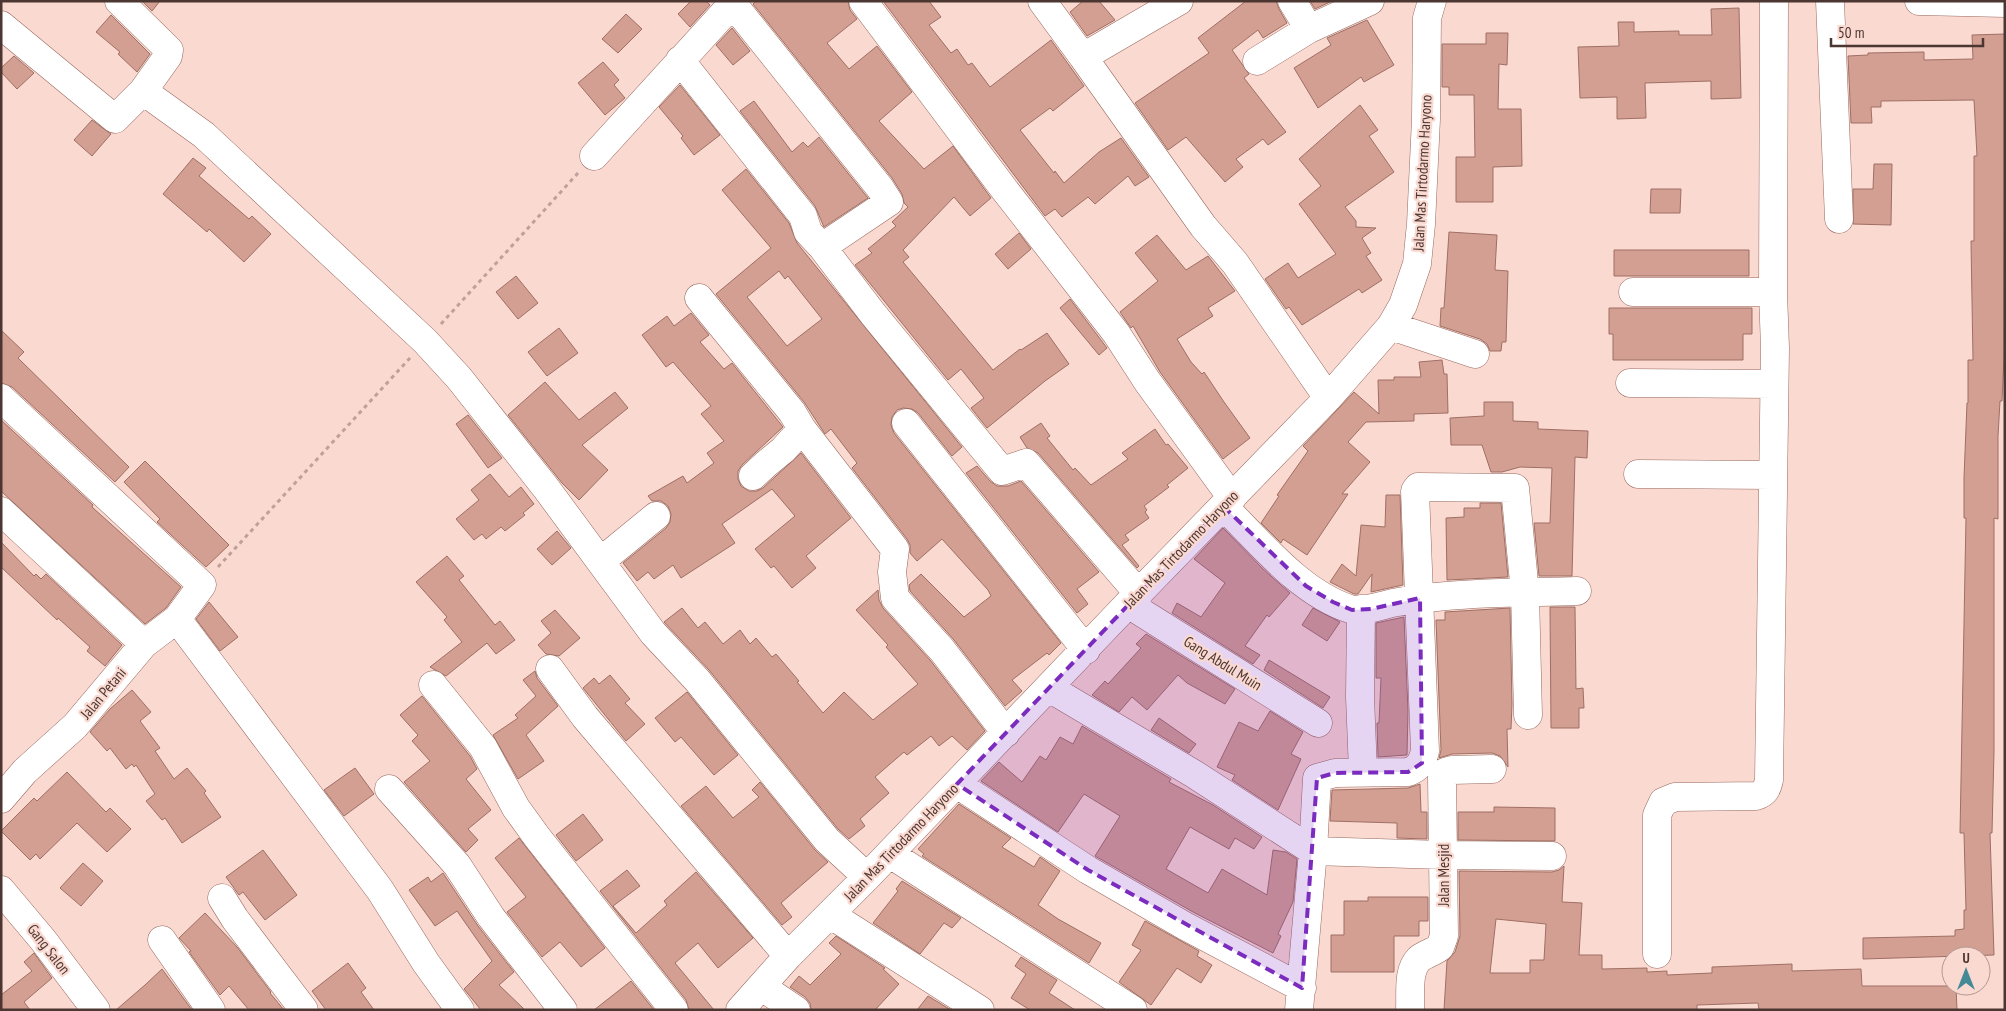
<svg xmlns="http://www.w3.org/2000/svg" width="2006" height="1011" font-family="'PT Sans Narrow',sans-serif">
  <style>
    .building { fill: #d29f92; stroke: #9f6f64; fill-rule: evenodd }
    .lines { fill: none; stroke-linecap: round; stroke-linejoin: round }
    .minor-casing { stroke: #98695e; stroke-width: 29 }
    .path { stroke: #bfa19a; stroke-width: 3; stroke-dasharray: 4 4; stroke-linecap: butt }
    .minor { stroke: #fff; stroke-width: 28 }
    .marked { fill: #7b2cbf; fill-opacity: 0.2; stroke: #7b2cbf; stroke-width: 4; stroke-dasharray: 10 6; stroke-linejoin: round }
    .labels { text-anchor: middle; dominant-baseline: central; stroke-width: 4.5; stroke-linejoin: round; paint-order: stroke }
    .street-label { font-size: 15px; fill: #4c3631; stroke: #fad9d1 }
  </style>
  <rect width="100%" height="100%" fill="#fad9d1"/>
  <path class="building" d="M142 1H160L152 11Z
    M691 1H706L710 5 690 27 678 14Z
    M756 1H848L850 10 857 19 827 43 849 69 877 46 912 92 879 121 924 169 953 146 991 198 970 216 954 197 903 250 909 257 903 262 993 370 1020 349 1021 350 1047 333 1069 364 1045 381 987 428 971 408 984 398 961 369 948 380 855 265 872 253 868 249 896 226 892 222 908 207 904 203 902 194 892 178 753 4Z
    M883 1H929L941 17 929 25 951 53 957 49 968 65 972 63 990 87 1051 40 1084 86 1053 111 1050 108 1020 130 1054 173 1055 171 1064 183 1099 152 1121 138 1149 177 1135 186 1128 176 1095 204 1088 197 1062 217 1055 209 1045 216Z
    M1083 1H1099L1115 20 1087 36 1070 12Z
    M1246 1H1276L1279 9 1287 23 1263 38 1258 30 1232 50 1249 74 1244 78 1286 132 1268 145 1263 139 1236 159 1243 167 1225 182 1186 137 1168 150 1135 103 1209 53 1198 38Z
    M1310 1H1332L1315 9Z
    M1739 8 1741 98 1711 99V81L1645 83 1646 118 1617 119V97L1580 98 1578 47 1619 46 1618 22H1634V32L1679 31V35H1712L1711 9Z
    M626 14 642 29 618 53 602 39Z
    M111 15 150 54 137 72 118 54 120 52 96 32Z
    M1367 20 1394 65 1364 82 1361 77 1318 108 1294 68 1331 45 1327 38Z
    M732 28 750 51 733 65 716 45Z
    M1486 33H1508L1507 65 1499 64 1498 109H1521L1522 166 1493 167V202H1456V157H1475L1474 95H1449V87H1442V44H1486Z
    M2005 34 2004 356 2002 401H2000L1998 436V519L1994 518V751L1992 833H1990L1994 955 1863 959V938L1955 936V930L1964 929V910H1966L1964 833H1960L1966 518H1964V478L1967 403H1968V360H1973L1971 241H1974V156H1977L1974 100 1881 101V107H1871L1872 123H1851L1848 56 1868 55V53L1924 52V60L1973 59 1972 35Z
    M14 56 34 73 17 89 1 72V68Z
    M603 62 619 80 614 85 625 98 605 115 578 83Z
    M680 85 720 135 694 155 681 138 683 136 659 107Z
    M754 101 792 152 803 142 808 147 819 137 868 198 824 227 815 206 740 111Z
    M1360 105 1378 130 1369 136 1394 172 1345 207 1356 221V227L1376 228 1362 238 1371 253 1366 256 1382 280 1362 293 1359 289 1302 325 1289 307 1286 309 1265 279 1288 263 1298 278 1336 254 1299 204 1321 186 1299 159Z
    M92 120 111 134 92 156 74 140Z
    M193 158 206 168 199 176 249 219 252 216 271 234 244 262 209 229 207 232 163 194Z
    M1874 164H1892L1891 225 1853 224V189H1873Z
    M746 169 789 223 797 243 962 447 952 456 918 413 912 409 903 408 897 410 892 417 891 425 894 433 1061 643 1049 655 1047 653 1012 680 1022 691 1005 706 954 640 910 591 909 585 921 574 964 617 991 596 988 590 942 539 917 561 910 553V545L907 539 852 468 857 463 831 429 825 434 804 402 716 294 771 248 722 190ZM779 271 785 279 788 276 822 319 787 346 747 297Z
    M1651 189H1681L1680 213H1650Z
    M1449 232 1497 235 1495 270 1508 271 1506 342H1502L1501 351H1490L1487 344 1480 339 1440 326 1441 308H1444Z
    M1019 233 1031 249 1008 269 995 254Z
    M1157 235 1186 270 1208 256 1235 291 1208 308 1213 316 1177 339 1191 362 1202 374 1204 372 1224 402 1250 438 1223 459 1160 372 1133 326 1131 328 1120 312 1158 281 1135 253Z
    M1614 250H1749V276H1614Z
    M516 276 538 303 518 319 496 292Z
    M1070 299 1107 348 1099 355 1060 308Z
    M1609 308H1752V334H1743V360H1613V334H1609Z
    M691 313 709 335 700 342 724 369 732 363 783 427 742 465 738 471V479L741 486 749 491H757L763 488 801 453 851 518 806 556 816 568 792 588 774 566 771 568 755 549 795 516 772 489 722 524 735 543 681 578 673 565 654 579 648 572 637 581 623 563 666 528 670 522 671 514 668 506 661 501H652L648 496 683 476 687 483 714 463 707 453 724 441 701 414 711 406 673 362 666 367 642 335 667 316 674 326Z
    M559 328 578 353 547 376 528 352Z
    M1 330 24 352 18 358 129 467 115 482 12 387 1 383Z
    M1442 360 1444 374H1447L1448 413 1414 414V421L1366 422 1348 442 1370 462 1342 494H1348L1307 555 1283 539 1281 543 1261 523 1279 496 1277 495 1308 451 1303 446 1354 392 1379 414 1378 380H1394V377H1421L1419 362Z
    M545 382 579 420 615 392 628 408 582 445 608 470 579 500 562 483 508 415Z
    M1484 402H1513V421L1538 422V429L1588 431 1587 458 1575 457 1572 576H1539L1534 523H1550L1552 468 1520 467 1502 472H1491L1482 445H1451L1450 418 1484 416Z
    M468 415 502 458 488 468 456 424Z
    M1 420 93 505 92 507 181 587 166 608 145 624 1 491Z
    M1041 423 1050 436 1047 438 1073 470 1075 468 1091 485 1128 459 1122 453 1155 429 1166 445 1168 444 1188 468 1167 485 1169 487 1144 506 1147 510 1145 512 1149 518 1125 535 1129 540 1122 545 1139 566 1137 568 1038 453 1027 448 1020 437Z
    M145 461 229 545 206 567 157 522 160 519 124 482Z
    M977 466 990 481 997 486H1008L1021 481 1099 572 1077 589 1088 604 1077 613 966 473Z
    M490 474 509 497 521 487 534 504 523 513 525 515 505 531 501 527 486 539 482 534 474 540 456 519 479 500 471 490Z
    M1386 495H1400L1403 585 1371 592 1372 574 1358 594H1354L1330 582 1342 564 1356 576 1361 525 1385 527Z
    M1480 503H1501L1508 577 1447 580 1446 518 1464 517V508H1480Z
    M1223 528 1262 568 1290 593 1269 617 1267 615 1245 646 1260 655 1253 664 1172 613 1177 603 1201 617 1225 583 1194 559Z
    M557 531 571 548 552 565 537 549Z
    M1 542 34 576 36 574 41 579 46 574 122 645 105 666 87 651 90 647 58 618 57 620 1 567Z
    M447 556 464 576 459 580 495 625 500 621 515 640 496 654 487 643 446 676 430 667 462 642 444 620 447 617 416 582Z
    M878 590 879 600 883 608 930 660 985 731 967 750 952 736 939 746 931 736 907 755 904 752 875 777 889 793 860 819 865 826 849 839 838 829 709 670 664 622 682 608 698 628 705 622 723 644 740 630 750 644 756 638 772 657 776 654 799 681 797 682 823 713 844 692 873 720 918 684 886 647 888 645 856 610Z
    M209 602 238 637 220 651 196 619Z
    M1550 607H1575L1576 689 1583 688 1584 708H1579V728H1551Z
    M1313 608 1340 622 1327 641 1302 625Z
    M1510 608 1512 704 1511 729H1507L1508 767 1500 756 1492 753 1452 754 1439 758 1441 750 1436 620H1445V612Z
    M555 610 580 638 559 656 546 654 538 645 551 633 541 621Z
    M1404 617 1408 711 1407 755 1378 757 1377 723H1379L1381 678H1376V623Z
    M1146 634 1235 689 1225 704 1187 683 1178 675 1147 710 1132 697 1119 712 1092 695 1105 681 1108 684 1141 648 1136 644Z
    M1269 660 1330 697 1323 708 1264 670Z
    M535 671 537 678 558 706 526 735 544 761 518 779 493 735 518 718 515 715 536 696 523 680Z
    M610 675 630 699 625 703 645 724 626 741 583 688 594 678 599 684Z
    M132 690 151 712 140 721 160 748 155 751 174 779 187 768 206 791 204 793 221 817 182 843 165 818 162 820 146 801 155 794 136 765 134 767 132 764 126 769 110 748 107 751 90 732 110 709Z
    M687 692 738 755 714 775 681 737 675 742 655 718Z
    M422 696 470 756 477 769 466 779 491 810 468 829 478 840 466 852 404 782 430 761 412 741 418 735 400 715Z
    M1270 711 1303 732 1291 754 1301 759 1278 810 1232 780 1235 775 1217 767 1239 722 1258 731Z
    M1159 718 1196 744 1189 753 1151 730Z
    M1082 726 1171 779 1169 782 1213 805 1262 837 1254 849 1235 838 1229 849 1190 827 1166 869 1208 893 1222 869 1267 895 1273 850 1286 852 1297 859 1293 902 1278 934 1281 936 1273 953 1193 912 1095 856 1120 816 1084 794 1058 832 981 781 999 762 1022 782 1040 756 1046 760 1060 737 1073 744Z
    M355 768 374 794 344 816 324 790Z
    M67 772 106 812 110 808 131 829 107 852 77 823 40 859 36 854 30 860 1 831 34 798 37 801Z
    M760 782 815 850 828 862 781 903 792 917 782 925 681 806 706 786 733 818 759 797 752 790Z
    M1420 784 1421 812H1427V839L1397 838V823L1330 821 1332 790 1408 788Z
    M959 804 1011 838 1002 847 1034 867 1040 857 1060 871 1038 905 1058 919 1101 943 1089 963 922 856 924 854 918 849Z
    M1494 807 1555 808V841L1458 840V812H1494Z
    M583 814 603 840 576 861 556 835Z
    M519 838 605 948 581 967 560 942 542 957 507 912 526 897 495 858Z
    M263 850 297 895 265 920 243 892 239 895 226 877Z
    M83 863 103 881 81 906 60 888Z
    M1564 866 1562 902 1582 903 1579 955H1602V969L1647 968V972L1667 971V975L1712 973V967L1792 964V971L1861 969 1862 986H1956L1957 1010H1759L1758 1003 1697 1005V1010H1444L1447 961 1455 952 1460 936 1459 871 1552 872 1559 870ZM1496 919 1546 924 1544 960H1530V973H1490Z
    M627 870 640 886 613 906 636 933 667 905 664 901 696 872 753 938 718 968 698 943 675 963 714 1010H689L686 1000 600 891Z
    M443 873 478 926 514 972 499 985 525 1010H481L464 989 492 961 457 911 435 926 409 890 428 877 431 882Z
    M902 881 961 918 952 928 944 923 920 954 873 923 898 891 896 889Z
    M1368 897H1428V921H1419V936H1394V972H1331V935H1344V901H1368Z
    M205 913 237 947 271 992 270 993 284 1010H249L229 986 220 995 189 952 191 951 179 938Z
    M1145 921 1199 951 1197 956 1212 965 1201 983 1177 968 1151 1005 1119 982 1141 950 1132 945Z
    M836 936 885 968 883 969 899 984 875 1010H811L810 1003 805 997 790 987 799 976 810 985 841 954 829 943Z
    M34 953 52 978 24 1002 30 1010H1V995L32 971 24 962Z
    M1021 957 1057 980 1049 993 1075 1010H1030L1011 998 1026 974 1015 966Z
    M348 963 366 988 361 992 374 1010H326L312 991Z
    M162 969 192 1010H116L145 985Z
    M631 981 654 1010H594Z
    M928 996 951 1010H917Z"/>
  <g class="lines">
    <g class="minor-casing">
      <path id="minor" d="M119 1 169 50 168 56 143 91 204 135 425 341 459 378 546 488 653 633 697 680 827 840 867 877
        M863 1 1004 189 1116 333 1147 381 1232 498
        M1042 1 1083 57
        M1179 1 1083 57 1203 226 1235 263 1328 398
        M1292 1 1309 29
        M1830 1 1839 219
        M1919 1 2005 3
        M733 4 880 188 889 202 822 247 873 314 1002 471 1026 463 1139 594
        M1 25 115 119 143 91
        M680 60 803 216 808 232 822 247
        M1257 61 1309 29 1370 1
        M594 156 735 1
        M1633 292H1773
        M699 298 792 412 802 429 895 549 892 572 895 598 942 650 1006 733
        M1391 326 1475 354
        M1630 383 1774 384
        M1 398 202 585 177 619 144 644 75 726 25 771 1 799
        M906 423 1086 650
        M1638 474 1772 475
        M753 476 766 464 783 450 802 429
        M1223 506C1260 542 1300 593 1350 609 1363 613 1384 604 1398 602 1457 592 1518 593 1577 591
        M1 511 144 644
        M601 561 656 516
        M1128 604 1318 723
        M1361 609 1360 697 1363 771
        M177 619 380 890 426 963 460 1010
        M550 669 585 717 788 956
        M433 685 483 747 516 808 537 837 674 1010
        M1049 688 1194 774 1313 851 1443 855 1552 856
        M957 784 1088 870 1185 926 1302 988
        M389 789 457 865 491 917 563 1010
        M890 854 1133 1010
        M1 890 43 940 96 1010
        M222 898 235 919 304 1010
        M831 915 980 1010
        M162 940 211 1010
        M1657 954V815L1663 802 1675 797 1756 796C1765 793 1767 789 1769 780L1775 348 1773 292 1774 1
        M762 987 796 1010
        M740 1010 788 956 867 877 1128 604 1328 398 1391 326 1403 305 1417 264 1421 224 1426 119 1427 18 1432 1
        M1299 1010 1313 851 1317 778 1335 773 1408 772C1419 768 1422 763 1425 751L1415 491 1418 487 1515 488 1525 593 1528 715
        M1410 1010C1411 994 1407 971 1419 959 1425 954 1434 952 1440 947L1444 936 1442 777 1445 772 1452 770 1492 769"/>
    </g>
    <path class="path" d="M441 324 578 173
      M218 567 410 358"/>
    <use href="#minor" class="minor"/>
  </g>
  <path class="marked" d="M1223 506 1306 586 1333 602 1352 610 1371 609 1420 598 1422 763 1408 772 1335 773 1317 778 1302 988 1088 870 957 784Z"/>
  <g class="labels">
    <g class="street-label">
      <text transform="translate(1422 173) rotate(-87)">Jalan Mas Tirtodarmo Haryono</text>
      <text transform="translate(1181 549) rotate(-46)">Jalan Mas Tirtodarmo Haryono</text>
      <text transform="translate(1223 663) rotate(32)">Gang Abdul Muin</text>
      <text transform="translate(103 693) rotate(-50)">Jalan Petani</text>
      <text transform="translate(901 842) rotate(-46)">Jalan Mas Tirtodarmo Haryono</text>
      <text transform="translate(1443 875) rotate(-90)">Jalan Mesjid</text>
      <text transform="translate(49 949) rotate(52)">Gang Salon</text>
    </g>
  </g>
  <rect width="2006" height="1011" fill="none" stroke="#4c3631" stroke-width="5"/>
  <g transform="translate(1966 971)"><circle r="24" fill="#fad9d1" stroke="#b49891"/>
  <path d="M0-4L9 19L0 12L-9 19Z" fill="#458997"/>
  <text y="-8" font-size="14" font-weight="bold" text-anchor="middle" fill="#4c3631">U</text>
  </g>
  <path d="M1831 38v8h152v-8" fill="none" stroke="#4c3631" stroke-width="2.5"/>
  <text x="1838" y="38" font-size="15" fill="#4c3631" stroke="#fad9d1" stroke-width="4" paint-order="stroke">50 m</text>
</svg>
